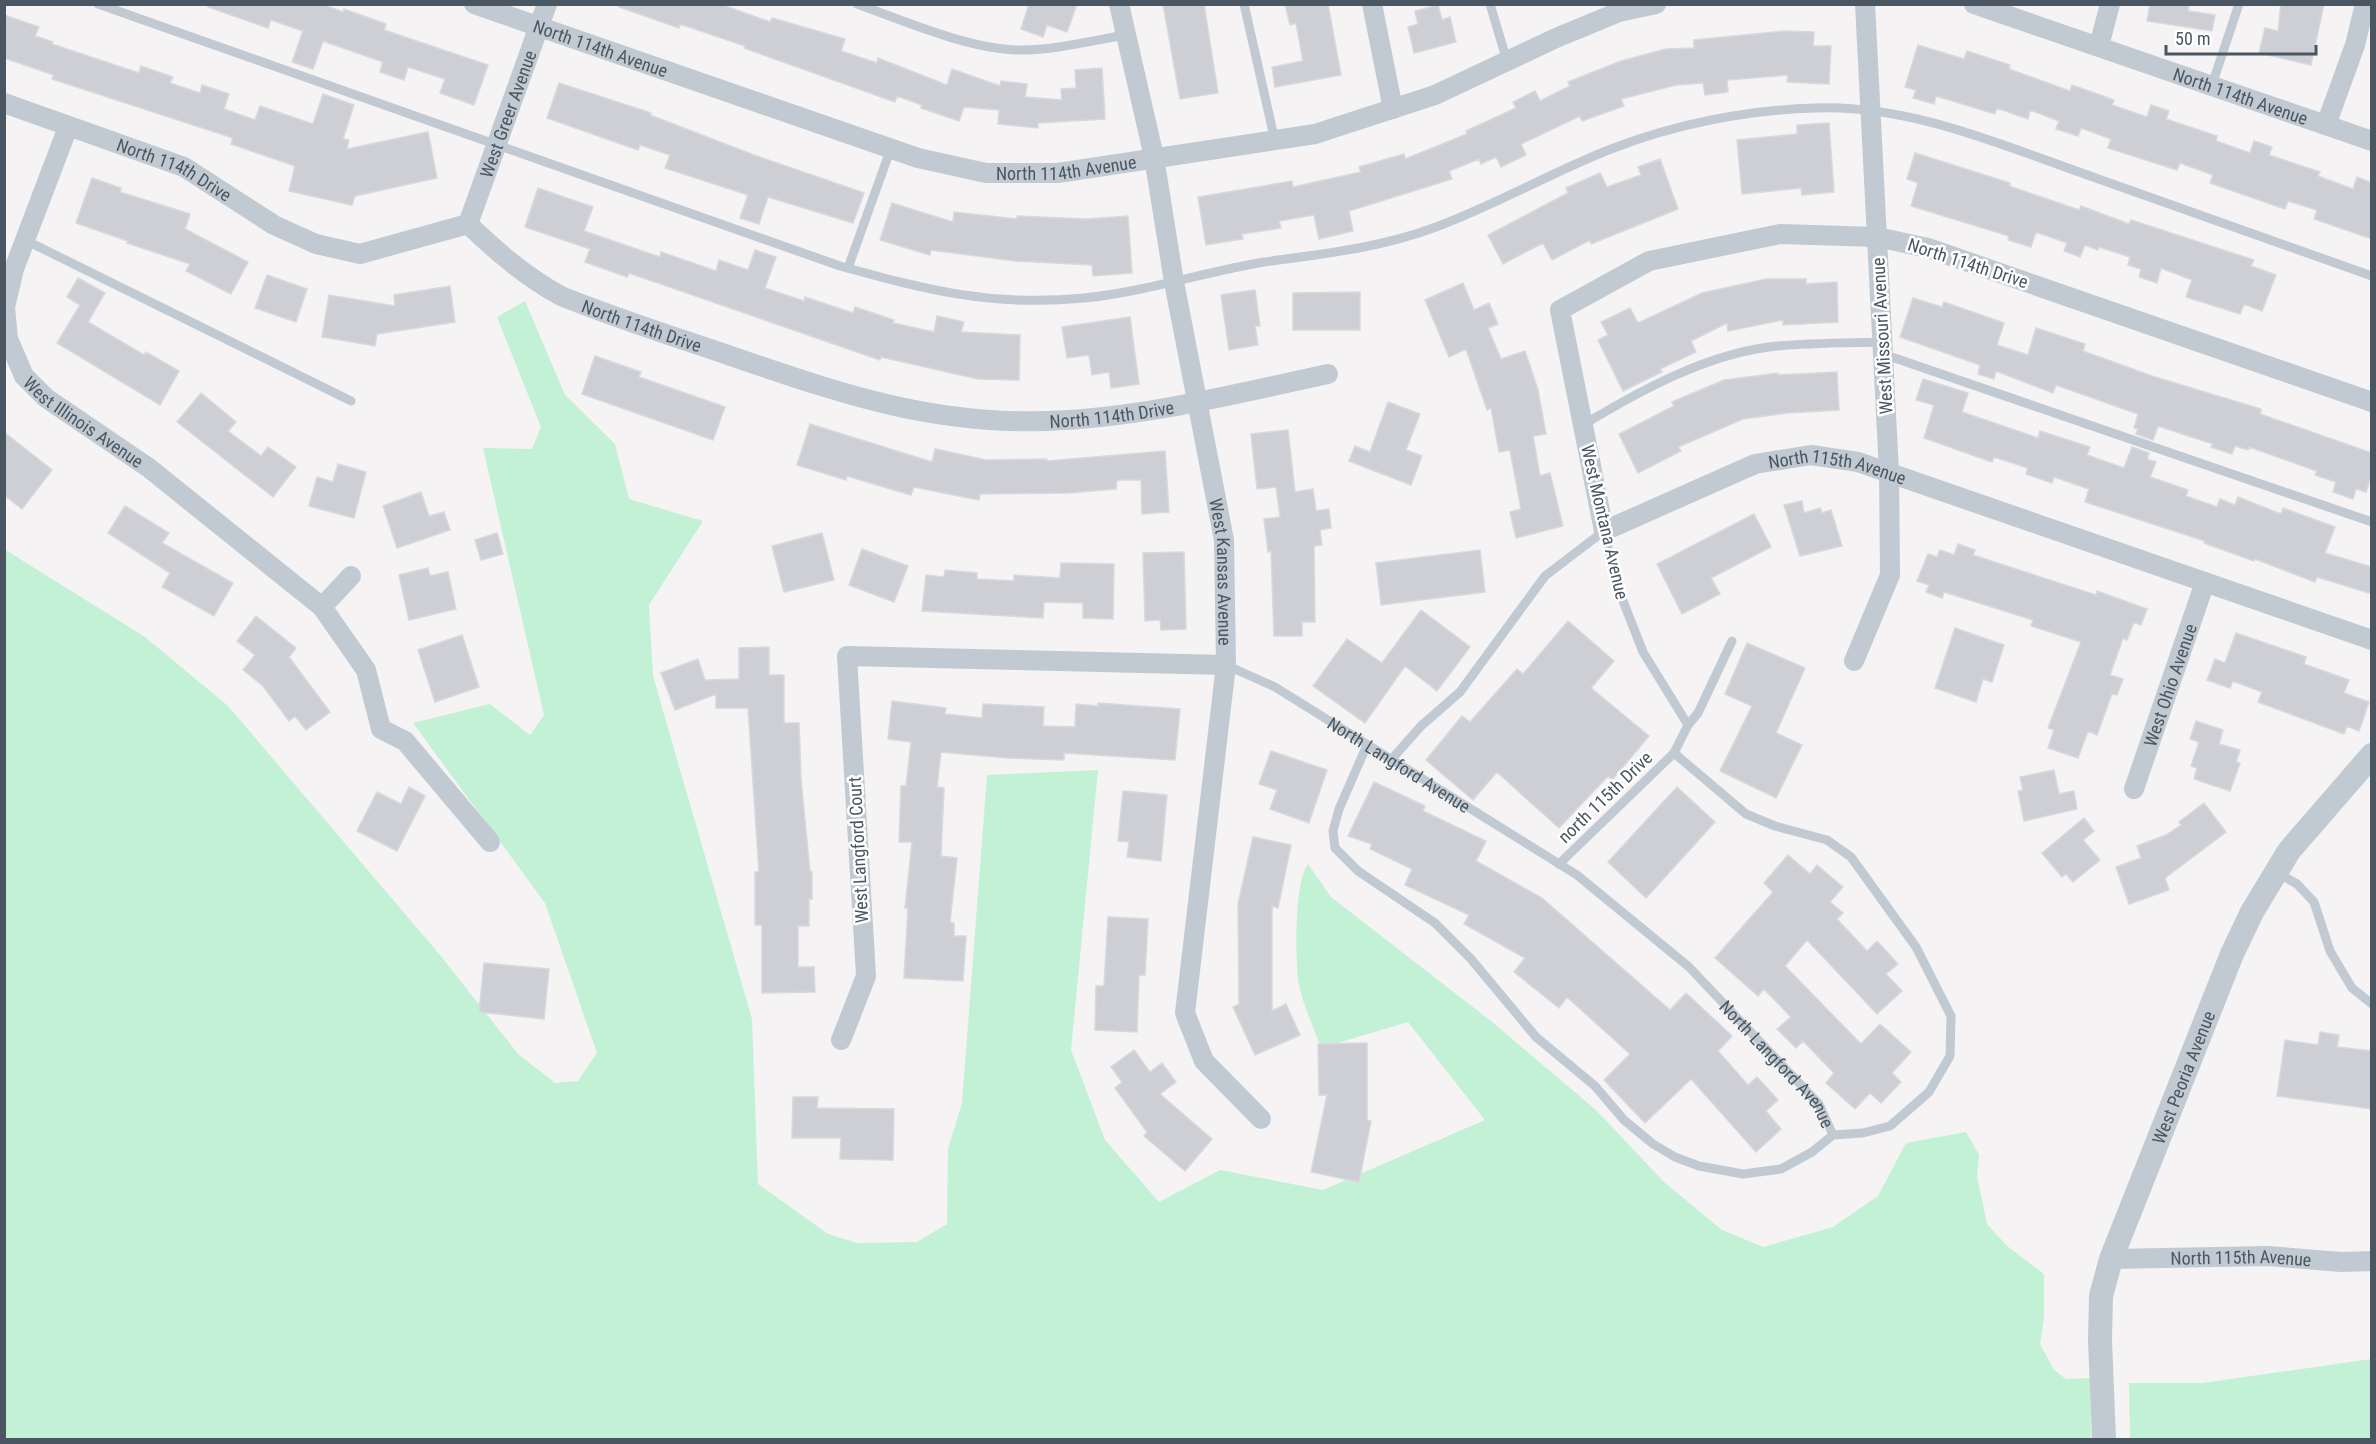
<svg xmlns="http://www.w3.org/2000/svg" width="2376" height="1444" font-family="'Roboto Condensed',sans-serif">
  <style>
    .green { fill: #c3f1d5 }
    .building { fill: #cdcfd5; stroke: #d7d9de; stroke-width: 1.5 }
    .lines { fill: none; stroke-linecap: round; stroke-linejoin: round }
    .service { stroke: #c1cad2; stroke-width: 9 }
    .minor { stroke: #c1cad2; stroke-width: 20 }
    .tertiary { stroke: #c1cad2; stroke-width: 24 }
    .labels { text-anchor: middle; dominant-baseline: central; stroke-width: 5; stroke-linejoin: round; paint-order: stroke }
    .street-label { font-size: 18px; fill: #4a5661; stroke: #fff }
  </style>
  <rect width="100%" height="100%" fill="#f5f3f3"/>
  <path class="green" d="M525 301 565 395 615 444 629 499 703 521 649 605 653 676 752 1019 758 1184 828 1234 857 1243 917 1242 947 1224 948 1149 962 1103 987 775 1098 770 1071 1050 1105 1140 1159 1202 1220 1170 1323 1190 1485 1120 1408 1022 1321 1048C1314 1028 1304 1007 1299 986 1295 962 1294 882 1308 864L1331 897 1491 1021 1597 1111 1664 1182 1722 1230 1763 1247 1833 1227 1878 1196 1906 1143 1966 1132 1979 1155 1977 1176 1987 1224 2007 1246 2044 1274V1318L2040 1344 2054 1370 2066 1379 2090 1378 2091 1439H5L4 549 145 637 228 706 440 955 518 1054 555 1083 578 1081 597 1053 545 903 413 723 490 704 530 735 544 715 483 448 532 449 541 427 497 317Z
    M2371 1359V1439H2130L2129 1383H2203Z"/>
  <path class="building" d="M208 4H321L343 12 344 9 386 24 384 30 488 65 474 105 440 93 445 79 408 67 404 80 380 72 383 62 323 41 313 69 292 62 303 31 271 20 268 28 208 7Z
    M619 4H720L770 22 772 18 845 39 841 51 877 63 878 58 947 85 952 69 1000 86 1001 81 1027 84 1025 97 1062 100 1061 89 1076 88 1075 70 1102 68 1105 119 1038 123V128L998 124 999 110 964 107 959 121 921 108 922 105 897 96 895 102 744 48 745 46 680 24 679 28 619 7Z
    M1029 4H1077L1067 32 1047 25 1043 37 1021 29Z
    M1163 4H1204L1218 93 1180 99Z
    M1285 4H1328L1341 75 1275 87 1272 67 1303 61 1296 23 1290 25Z
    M2150 4H2189L2188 11 2215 15 2212 31 2147 21Z
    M2281 4H2324L2311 65 2259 53 2265 28 2278 31Z
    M1438 5 1442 20 1450 17 1456 42 1414 53 1408 27 1418 24 1415 11Z
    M4 15 39 27 35 36 53 42 52 44 139 73 141 66 173 77 170 83 200 93 202 85 229 94 224 109 255 120 260 106 313 124 323 94 354 105 343 139 349 140 347 149 428 132 437 178 355 196 352 205 289 191 295 166 231 144 233 138 52 79 54 75 4 58Z
    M1784 31 1814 32 1813 46H1831L1829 84 1787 82 1788 75 1727 80 1728 92 1705 95 1703 83 1676 85 1621 99 1624 106 1582 121 1580 116 1521 144 1526 155 1501 167 1496 157 1481 164 1479 159 1449 171 1452 179 1349 211 1353 231 1319 239 1314 215 1279 221 1281 228 1242 234 1243 239 1206 245 1198 197 1292 181 1293 187 1361 172 1359 167 1404 154 1405 159 1467 134 1466 131 1516 108 1513 102 1535 91 1540 101 1570 86 1568 82 1621 61 1666 49 1694 48V40Z
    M1918 45 1964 59 1967 51 2010 65 2009 69 2070 91 2072 85 2114 100 2112 105 2147 117 2151 105 2169 111 2166 119 2217 136 2216 141 2250 153 2254 141 2272 147 2269 155 2320 172 2318 176 2353 189 2357 177 2372 183V239L2314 219 2317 210 2288 201 2285 209 2210 183 2213 175 2180 163 2177 170 2108 148 2111 139 2081 128 2078 136 2056 129 2059 121 2030 110 2028 119 1997 108 1995 114 1936 96 1934 104 1913 98 1916 90 1905 87Z
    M559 83 651 113 650 115 754 155 864 193 853 223 768 197 759 224 740 218 748 195 665 168 670 155 640 145 638 150 547 118Z
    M1829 123 1834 192 1802 195 1801 188 1742 194 1737 140 1797 134V125Z
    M1915 153 2010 183 2009 186 2079 210 2081 206 2129 224 2131 220 2254 260 2251 266 2276 275 2262 311 2244 304 2240 314 2186 297 2192 280 2161 268 2157 283 2139 277 2141 269 2128 265 2130 257 2099 247 2098 250 2085 245 2080 257 2064 251 2067 243 2036 232 2031 247 2008 240 2009 236 1911 206 1918 183 1907 179Z
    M1660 159 1678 209 1591 244 1590 240 1552 260 1543 243 1503 264 1488 235 1568 193 1566 188 1600 173 1607 187 1641 175 1638 167Z
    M92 178 121 188 120 192 190 214 185 229 248 262 231 294 186 271 190 264 127 243 128 241 76 223Z
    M538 188 593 207 584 231 660 257 661 252 716 271 719 260 748 270 755 250 776 257 765 288 804 301 805 297 853 313 855 307 894 320 893 323 934 332 937 316 964 322 961 332 1020 335 1019 380 978 379 881 357 880 360 629 273 627 277 585 262 590 249 525 227Z
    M892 203 953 222 954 212 1017 219V216L1087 219 1128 216 1132 273 1093 276 1092 265 1015 261 931 250 930 255 880 240Z
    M267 275 307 289 296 322 255 308Z
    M78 278 105 293 88 322 144 355 146 352 179 371 160 405 57 343 80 305 67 297Z
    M1766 279H1806V284L1837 282 1838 322 1783 325V320L1728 331 1727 323 1691 341 1696 352 1660 369 1662 372 1623 391 1598 340 1608 335 1601 322 1630 308 1638 323 1702 293Z
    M1463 283 1474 310 1489 303 1498 324 1488 328 1501 359 1525 351 1538 390 1546 434 1533 436 1540 476 1550 473 1563 526 1516 538 1510 512 1521 509 1510 450 1499 452 1491 408 1487 410 1466 349 1449 357 1425 300Z
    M450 286 455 322 377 334 375 346 322 337 329 295 395 306 394 295Z
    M1255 290 1260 326H1255L1258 345 1229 350 1221 295Z
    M1360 292V330H1293V293Z
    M1913 298 1942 307 1944 302 2004 323 1997 345 2028 355 2036 328 2085 344 2083 351 2152 376 2261 409 2260 414 2372 453V474L2366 492 2356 489 2353 499 2333 492 2336 482 2315 475 2317 471 2249 447 2248 450 2235 446 2232 454 2211 447 2213 444 2158 426 2153 440 2136 434 2138 429 2134 428 2138 414 2056 385 2053 393 1996 371 1994 379 1978 374 1980 365 1900 337Z
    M1130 317 1139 384 1111 388 1109 372 1092 375 1089 355 1067 358 1062 327Z
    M595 356 641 372 639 377 725 407 713 440 582 394Z
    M1837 372 1839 410 1787 413 1743 419 1678 447 1681 451 1638 473 1619 434 1674 406 1672 402 1724 380 1778 373V375Z
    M1923 379 1968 393 1962 412 2038 438 2040 431 2090 447 2087 455 2124 468 2132 447 2149 453 2147 459 2156 462 2150 477 2188 490 2186 496 2217 507 2220 499 2235 505 2238 497 2281 514 2283 508 2335 527 2325 553 2372 567V594L2317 577 2315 582 2255 559 2254 561 2204 543 2205 541 2085 502 2089 489 2054 477 2052 483 2026 474 2028 468 1994 457 1992 462 1924 438 1934 405 1916 400Z
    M201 393 236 422 228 431 261 456 268 447 296 467 273 497 177 422Z
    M1388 402 1420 414 1406 450 1422 456 1411 485 1349 461 1355 446 1370 452Z
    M810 424 932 462 935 449 986 460 1047 459V461L1165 451 1169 512 1142 514 1141 480H1117L1116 489 1068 493 980 494 979 500 914 487 911 495 847 476 846 480 797 465Z
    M1288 430 1295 492 1313 489 1316 511 1329 509 1331 528 1320 530 1322 545 1314 546 1315 622H1302V636H1274L1271 551 1268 552 1264 519 1280 517 1276 487 1257 489 1251 434Z
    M4 432 52 470 22 509 4 495Z
    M338 464 366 472 354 518 309 506 317 477 333 482Z
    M421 492 429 516 444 512 450 530 397 548 383 506Z
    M1802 501 1804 513 1820 508 1822 513 1831 510 1842 546 1800 556 1784 505Z
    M125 506 169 533 162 543 233 583 214 616 162 587 170 573 108 533Z
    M1754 514 1771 547 1711 578 1720 594 1682 614 1657 564Z
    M497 533 503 554 481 560 475 540Z
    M822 533 834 580 784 592 772 546Z
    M1958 544 1975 550 1973 555 2096 595 2097 591 2147 609 2141 625 2134 622 2127 640 2123 638 2110 675 2123 679 2117 695 2112 694 2097 735 2088 731 2078 758 2048 748 2054 730 2048 728 2081 642 2031 626 2033 620 1944 592 1942 598 1926 592 1929 585 1917 581 1928 554 1937 557 1940 550 1954 555Z
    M862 549 908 566 894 602 849 585Z
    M1480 550 1485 592 1381 605 1376 563Z
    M1184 552 1186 629 1161 630 1160 620 1145 621 1143 553Z
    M1061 563 1114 564 1113 619 1083 618V603L1044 602 1043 618 922 611 926 575 944 577 945 570 977 573V579L1014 581V575L1060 578Z
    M428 568 430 576 448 572 456 609 409 620 399 575Z
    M1421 610 1470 647 1437 691 1405 666 1365 723 1313 686 1347 639 1382 663Z
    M256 616 296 648 289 657 330 712 306 730 295 716 289 721 263 686 243 670 255 655 237 641Z
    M1568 621 1614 661 1591 688 1649 736 1612 780 1608 776 1559 828 1497 772 1473 800 1426 760 1462 716 1470 722 1517 669 1523 674Z
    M1955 628 2004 645 1992 682 1983 679 1976 702 1935 688Z
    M2236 633 2306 657 2304 664 2349 680 2344 693 2369 702 2359 731 2347 726 2344 734 2258 702 2262 692 2233 681 2230 688 2207 680 2215 659 2225 663Z
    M462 635 479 687 435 702 418 650Z
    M1747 643 1805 668 1776 733 1802 745 1776 798 1720 771 1752 706 1725 694Z
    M769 647V675H784V723H799L801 779 810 872H812V899H809V926H798V967H814L815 992 762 993V925H755V872H759L748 708H716V694L675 710 661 673 698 659 705 680 739 679V648Z
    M892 701 946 708 945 714 982 718 983 704 1044 707 1043 726 1075 727 1076 704 1098 706V703L1180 709 1175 760 1064 753V760L1007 758 941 752 937 787 944 788 941 856 957 858 950 922 954 923V936H966L963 981 904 978 908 908H905L912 842H899L901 786H906L911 742 888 739Z
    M2196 721 2223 730 2219 744 2240 750 2236 762 2240 763 2230 791 2194 779 2197 768 2191 766 2199 742 2190 739Z
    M1271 751 1327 770 1309 823 1270 809 1277 790 1259 784Z
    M2054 770 2059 794 2074 791 2077 809 2024 821 2018 791 2023 790 2020 777Z
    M1374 782 1425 806 1423 811 1486 841 1476 861 1542 898 1670 1010 1686 993 1732 1036 1718 1051 1748 1085 1757 1077 1778 1100 1766 1111 1781 1129 1756 1152 1691 1079 1645 1123 1604 1080 1630 1054 1567 997 1559 1008 1514 972 1525 958 1464 924 1469 915 1405 885 1412 869 1370 849 1372 844 1348 836Z
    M409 787 425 796 397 851 357 831 377 792 401 804Z
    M1677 787 1715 822 1646 898 1608 862Z
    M1123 791 1167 795 1161 861 1127 857 1129 842 1118 841Z
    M2204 803 2226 832 2165 878 2169 890 2129 904 2116 867 2141 858 2137 846 2166 835 2181 825 2179 822Z
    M2084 818 2094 831 2083 840 2100 860 2073 882 2066 874 2062 877 2042 853Z
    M1253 837 1291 845 1278 908 1272 906V1011L1286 1004 1300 1035 1255 1055 1233 1007 1239 1004 1238 904Z
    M1788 855 1810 874 1817 865 1843 887 1830 902 1843 913 1837 919 1867 951 1877 941 1898 964 1886 974 1902 991 1877 1014 1807 940 1785 966 1861 1044 1880 1024 1911 1052 1892 1073 1901 1082 1881 1103 1870 1093 1855 1109 1826 1083 1834 1073 1803 1041 1796 1048 1777 1029 1791 1017 1764 989 1758 996 1715 958 1773 892 1764 883Z
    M1108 917 1148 919 1145 975H1139L1137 1032 1095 1030 1096 986H1104Z
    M484 963 549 969 544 1019 479 1012Z
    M2320 1032 2339 1035 2337 1047 2372 1051V1109L2277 1096 2285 1040 2318 1045Z
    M1367 1043V1120L1371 1121 1359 1182 1311 1172 1327 1095H1319L1318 1044Z
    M1134 1050 1150 1072 1162 1063 1176 1082 1160 1094 1212 1139 1185 1171 1144 1136 1147 1132 1115 1088 1122 1082 1111 1067Z
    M793 1097H818L817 1108 894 1109 893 1160 840 1159 841 1138H792Z"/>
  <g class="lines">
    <g class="service">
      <path d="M98 4 840 266C927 290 991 307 1084 298 1145 292 1204 272 1264 262 1323 254 1380 248 1436 227 1496 205 1552 172 1611 149 1675 124 1747 110 1815 108 1910 104 2004 146 2093 177 2186 210 2279 243 2372 276"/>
      <path d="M857 4C904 21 971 50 1020 50 1055 50 1091 41 1125 35"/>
      <path d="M1244 4 1275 141"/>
      <path d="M1490 4 1507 61"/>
      <path d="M2212 85 2239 4"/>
      <path d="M25 240 351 401"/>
      <path d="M848 268 891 148"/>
      <path d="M1883 354 2372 522"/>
      <path d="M1583 425C1641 390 1708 353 1777 346 1812 343 1847 343 1882 342"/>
      <path id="s1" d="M1226 665 1275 687 1577 875 1689 967 1819 1104 1833 1135"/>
      <path d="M1688 725 1698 713 1732 641"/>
      <path d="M1367 745 1339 809 1333 831 1335 848 1358 871 1435 923 1471 959 1536 1037 1595 1086 1624 1120 1653 1144 1675 1157 1699 1166 1743 1174 1781 1169 1812 1152 1833 1135 1863 1133 1890 1126 1929 1092 1950 1056 1951 1016 1916 947 1851 857 1827 840 1775 826 1746 814 1674 753"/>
      <path d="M1391 760 1421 726 1460 692 1545 576 1604 531 1616 583 1643 652 1688 725 1674 753 1559 864"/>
      <path d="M2276 872 2297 884 2314 902 2330 951 2352 988 2372 1004"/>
    </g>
    <g class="minor">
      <path id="s2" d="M474 4 918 158 986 173H1058L1315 134 1435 95 1556 38 1619 12 1656 4"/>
      <path id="s3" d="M1119 4 1154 157 1174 282 1224 540 1226 665 1185 1013 1204 1061 1261 1119"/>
      <path d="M1372 4 1393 109"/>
      <path id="s4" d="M1974 4 2372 141"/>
      <path d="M2099 46 2110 4"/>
      <path id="s5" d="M4 103 184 167 274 225 316 244 360 254 468 224"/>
      <path d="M2326 125 2355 45 2365 4"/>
      <path id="s6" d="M68 127 14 269 5 307 8 339 24 376 46 398 149 468 322 607 366 670 381 729 405 741 490 842"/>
      <path id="s7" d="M468 224C497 252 525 276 561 296 615 318 672 336 728 355 836 392 929 425 1046 421 1141 418 1235 394 1328 374"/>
      <path id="s8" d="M468 224 547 4"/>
      <path id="s9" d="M2372 402 1928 248 1877 237 1780 234 1649 261 1560 310 1604 531 1755 464 1811 455 1858 462 2372 640"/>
      <path d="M322 607 351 576"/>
      <path d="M1854 661 1890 575 1889 472 1865 4"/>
      <path id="s10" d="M2134 789 2205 582"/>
      <path d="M841 1040 866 976 847 656 1226 665"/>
      <path id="s11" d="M2111 1259 2268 1256 2341 1262 2372 1261"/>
    </g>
    <path class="tertiary" id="s12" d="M2104 1440 2100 1340 2101 1296 2111 1259 2232 954 2252 912 2289 851 2372 755"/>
  </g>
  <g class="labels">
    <g class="street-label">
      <text stroke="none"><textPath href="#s2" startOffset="134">North 114th Avenue</textPath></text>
      <text stroke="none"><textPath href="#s4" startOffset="282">North 114th Avenue</textPath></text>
      <text stroke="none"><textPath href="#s8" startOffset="117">West Greer Avenue</textPath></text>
      <text stroke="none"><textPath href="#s2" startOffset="620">North 114th Avenue</textPath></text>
      <text stroke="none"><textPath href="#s5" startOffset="183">North 114th Drive</textPath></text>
      <text transform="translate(1968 263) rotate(18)">North 114th Drive</text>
      <text stroke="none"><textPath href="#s7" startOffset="204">North 114th Drive</textPath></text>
      <text transform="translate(1882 336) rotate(-93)">West Missouri Avenue</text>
      <text stroke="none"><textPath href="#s7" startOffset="688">North 114th Drive</textPath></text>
      <text stroke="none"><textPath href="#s6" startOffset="339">West Illinois Avenue</textPath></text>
      <text stroke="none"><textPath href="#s9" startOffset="1329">North 115th Avenue</textPath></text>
      <text transform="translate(1605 522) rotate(77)">West Montana Avenue</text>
      <text stroke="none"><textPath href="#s3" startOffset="578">West Kansas Avenue</textPath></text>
      <text stroke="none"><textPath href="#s10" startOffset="110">West Ohio Avenue</textPath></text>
      <text stroke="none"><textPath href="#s1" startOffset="200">North Langford Avenue</textPath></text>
      <text transform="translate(1605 797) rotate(-44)">north 115th Drive</text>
      <text transform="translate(858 850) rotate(-93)">West Langford Court</text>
      <text stroke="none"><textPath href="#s1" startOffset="686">North Langford Avenue</textPath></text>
      <text stroke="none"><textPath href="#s12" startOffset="378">West Peoria Avenue</textPath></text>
      <text stroke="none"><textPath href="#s11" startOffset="130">North 115th Avenue</textPath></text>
    </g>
  </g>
  <rect width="2376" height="1444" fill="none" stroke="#4a5661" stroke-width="12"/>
  <path d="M2166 45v9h150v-9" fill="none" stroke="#4a5661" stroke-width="3"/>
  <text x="2175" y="45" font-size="18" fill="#4a5661" stroke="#ffffff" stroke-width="4.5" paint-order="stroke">50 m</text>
</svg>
